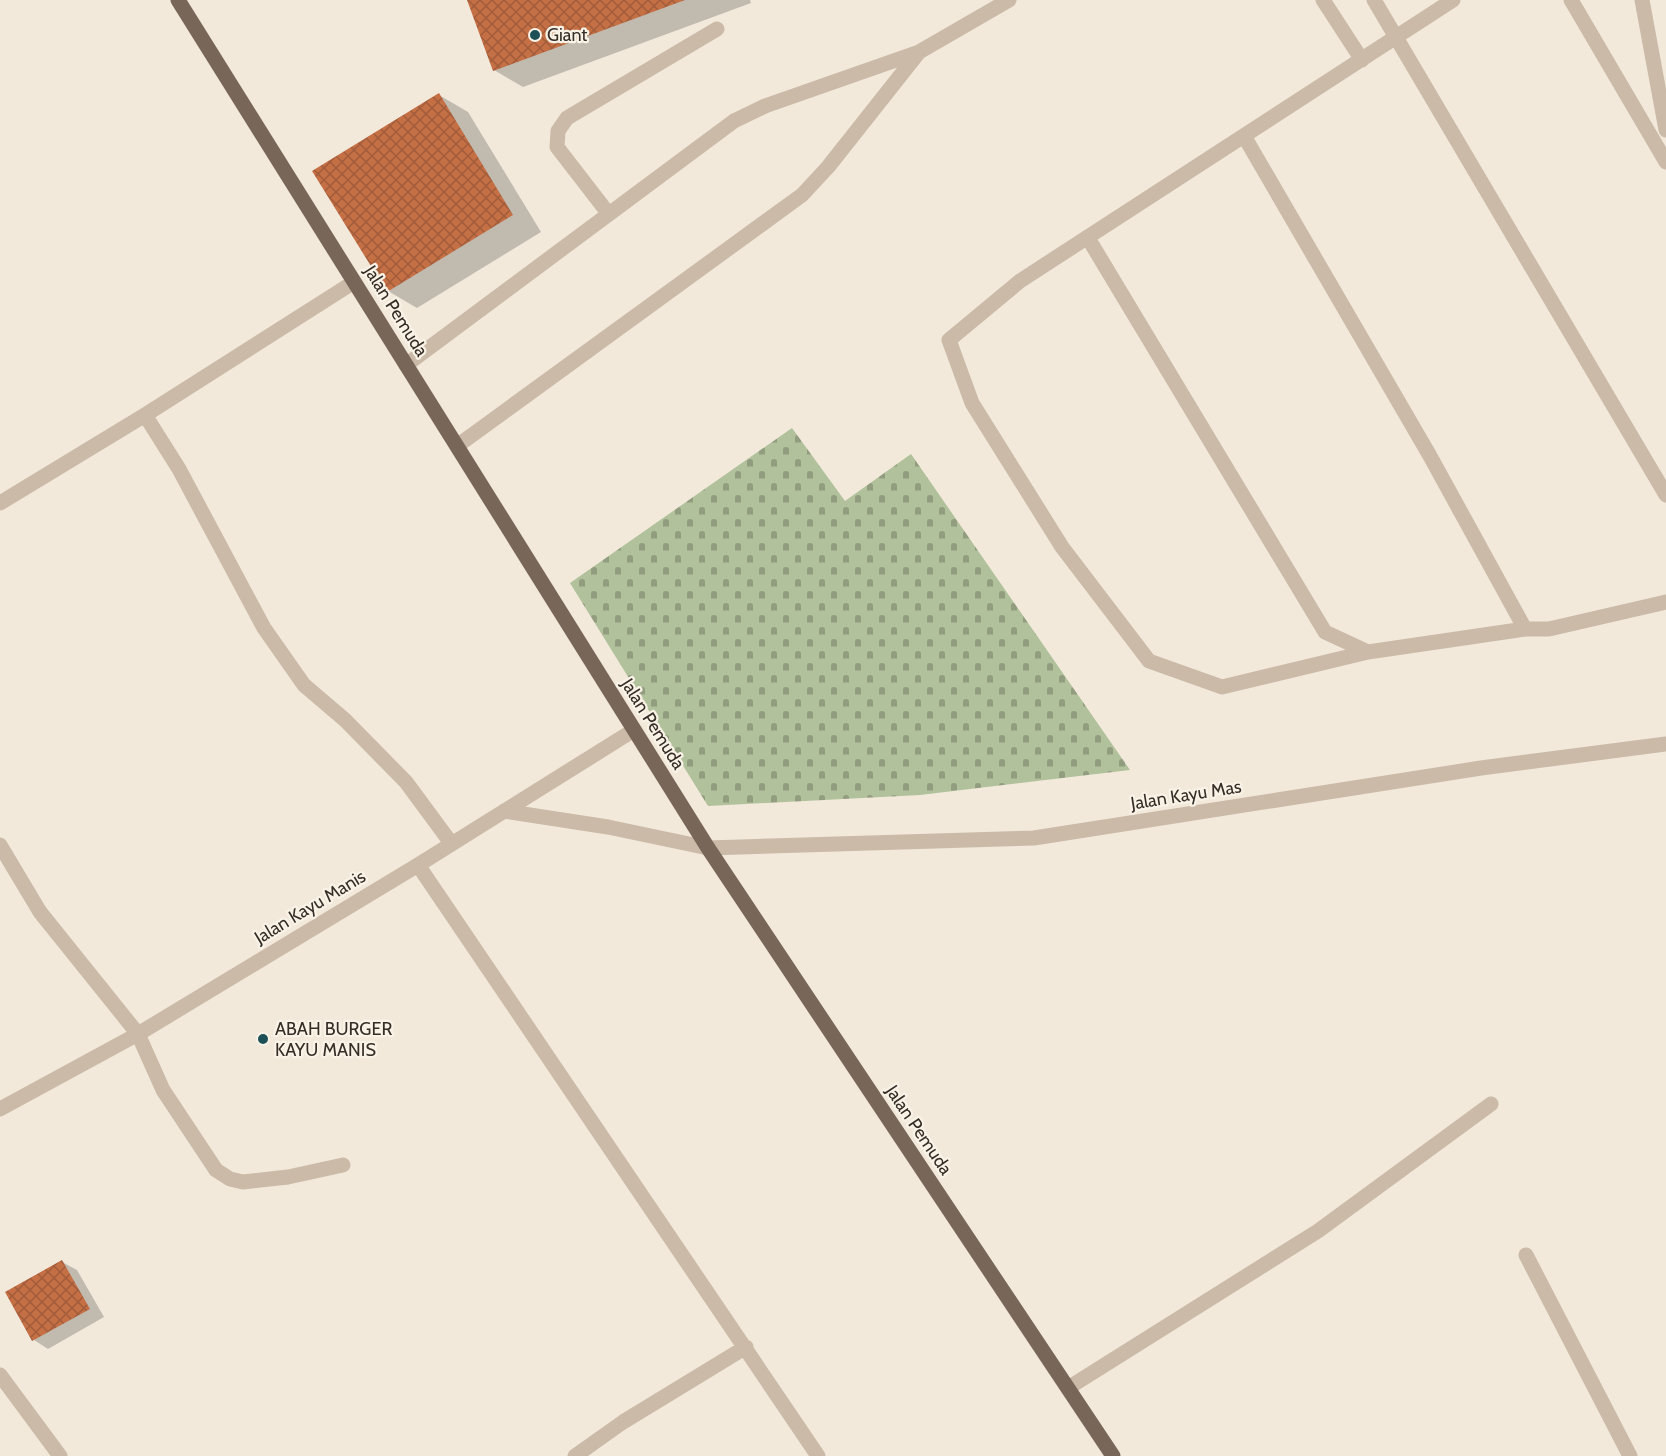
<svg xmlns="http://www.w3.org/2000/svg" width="1666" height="1456" font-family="Cabin,sans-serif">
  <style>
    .cemetery { fill: url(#cemetery-stones) }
    .shadow { fill: #0003 }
    .building { fill: url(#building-cross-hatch) }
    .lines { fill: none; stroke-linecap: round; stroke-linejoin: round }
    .minor { stroke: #cabaa7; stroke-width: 15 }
    .major { stroke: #786659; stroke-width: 15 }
    .poi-dot { fill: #1d4f57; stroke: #f9f3e7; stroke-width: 2 }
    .labels { text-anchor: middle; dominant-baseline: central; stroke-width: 4.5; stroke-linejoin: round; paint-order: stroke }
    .poi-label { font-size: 18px; fill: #362d27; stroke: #f9f3e7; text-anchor: start }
    .street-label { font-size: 18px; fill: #362d27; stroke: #f9f3e7 }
  </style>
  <defs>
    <pattern id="cemetery-stones" width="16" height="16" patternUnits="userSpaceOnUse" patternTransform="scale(1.5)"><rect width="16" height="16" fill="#b1c19b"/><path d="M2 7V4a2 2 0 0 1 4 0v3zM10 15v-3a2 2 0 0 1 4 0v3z" fill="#919d7e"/></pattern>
    <pattern id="building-cross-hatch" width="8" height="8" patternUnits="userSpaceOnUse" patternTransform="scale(1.5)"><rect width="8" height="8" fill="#c56f45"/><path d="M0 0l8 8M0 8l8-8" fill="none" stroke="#a15c3a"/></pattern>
  </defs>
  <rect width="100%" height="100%" fill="#f2e9db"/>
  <path class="cemetery" d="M792 428 845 501 911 454 1130 770 920 795 708 806 570 583Z"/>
  <path class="shadow" d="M468 0H750L751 3 523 87 494 70Z
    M439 95 468 112 541 232 417 308 388 291Z
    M62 1262 77 1270 104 1317 48 1349 34 1340Z"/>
  <path class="building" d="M467 0H685L493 71Z
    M439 93 513 215 387 292 312 171Z
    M62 1260 90 1309 32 1341 5 1292Z"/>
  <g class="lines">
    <path class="minor" d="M1323 0 1362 60
      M1374 0 1666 495
      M1571 0 1666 162
      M1642 0 1666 130
      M1244 136 1430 456 1525 629H1549L1666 602
      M608 213 557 147 558 131 567 118 717 29
      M1088 238 1325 632 1368 652 1525 629
      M406 365 734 121 765 106 919 52 1009 0
      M145 415 179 469 264 628 304 685 345 720 406 782 451 843
      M457 446 802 195 828 167 919 52
      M0 503 145 415 354 282
      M1368 652 1222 687 1149 661 1062 547 972 403 949 340 1020 281 1453 0
      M504 811 608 827 708 848 1034 838 1481 768 1666 744
      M0 845 40 912 138 1034 163 1090 216 1170 230 1179 243 1182 288 1177 343 1165
      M418 865 818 1456
      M0 1109 138 1034 418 865 634 730
      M1526 1255 1630 1456
      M0 1375 60 1456
      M1068 1388 1318 1231 1491 1104
      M575 1456 623 1422 746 1347"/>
    <path class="major" d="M178 0 708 848 1113 1456"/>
  </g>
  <g class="poi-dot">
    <circle cx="535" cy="35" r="6"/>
    <circle cx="263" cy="1039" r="6"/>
  </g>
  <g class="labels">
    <g class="poi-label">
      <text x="547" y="35">Giant</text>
      <text x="275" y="1029">ABAH BURGER<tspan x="275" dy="21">KAYU MANIS</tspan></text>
    </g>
    <g class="street-label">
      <text transform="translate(396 311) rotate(58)">Jalan Pemuda</text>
      <text transform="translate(653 724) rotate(58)">Jalan Pemuda</text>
      <text transform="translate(1186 795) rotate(-9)">Jalan Kayu Mas</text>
      <text transform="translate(310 907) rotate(-31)">Jalan Kayu Manis</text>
      <text transform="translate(919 1130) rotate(56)">Jalan Pemuda</text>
    </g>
  </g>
</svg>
